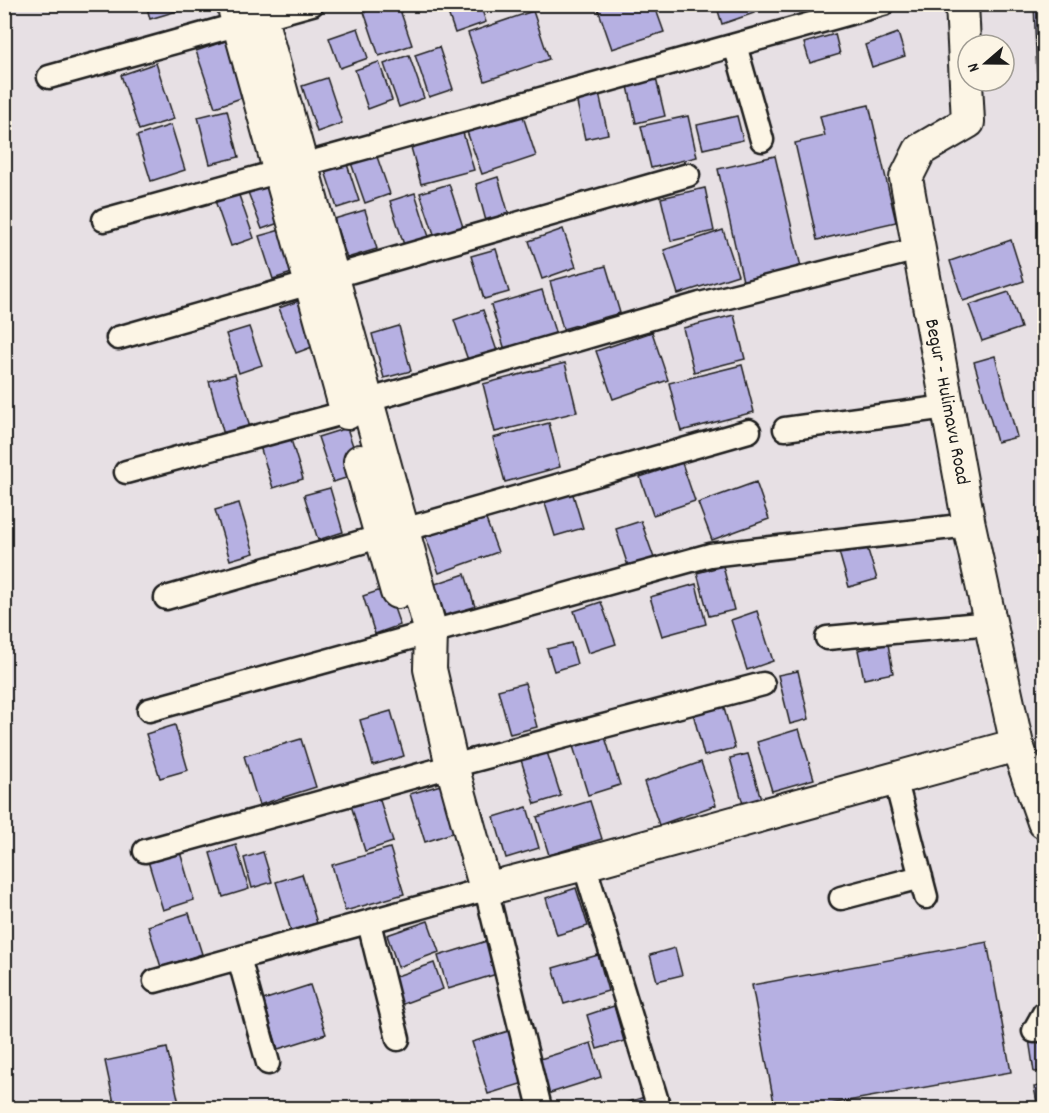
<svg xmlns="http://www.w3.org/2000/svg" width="1049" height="1113" font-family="Dekko,sans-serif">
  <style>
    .building { fill: #b6b0e2; stroke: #1c1c1c; stroke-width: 1.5 }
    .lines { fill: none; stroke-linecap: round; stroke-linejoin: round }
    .street-casing { stroke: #1c1c1c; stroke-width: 27 }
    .secondary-casing { stroke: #1c1c1c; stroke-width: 36 }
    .street { stroke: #fcf5e5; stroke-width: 22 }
    .secondary { stroke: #fcf5e5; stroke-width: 32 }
    .labels { text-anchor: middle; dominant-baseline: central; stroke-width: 4.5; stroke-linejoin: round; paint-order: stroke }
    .street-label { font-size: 20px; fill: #1c1c1c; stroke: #fcf5e5 }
  </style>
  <rect width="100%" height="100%" fill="#e7e0e4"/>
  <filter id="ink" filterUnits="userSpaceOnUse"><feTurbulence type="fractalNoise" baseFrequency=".0167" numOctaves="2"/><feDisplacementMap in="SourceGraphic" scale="12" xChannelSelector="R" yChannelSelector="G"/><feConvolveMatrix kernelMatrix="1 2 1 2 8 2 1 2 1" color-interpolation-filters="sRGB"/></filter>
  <g filter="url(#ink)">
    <path class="building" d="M146 4H186L187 8 150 19Z
      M386 4H398L412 45 379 56 364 12Z
      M445 4H480L486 22 455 33Z
      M601 4H654L664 32 612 49 597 6Z
      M716 4H751L754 13 722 24Z
      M1034 4H1044V78H1037Z
      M533 11 549 59 485 81 468 33Z
      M358 28 368 58 340 68 329 38Z
      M898 33 905 56 872 67 865 45Z
      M835 34 840 54 810 63 804 43Z
      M228 40 247 96 215 107 196 51Z
      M439 47 453 89 429 97 415 55Z
      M409 55 424 98 399 107 384 64Z
      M379 62 392 100 368 109 355 70Z
      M156 63 174 119 139 130 121 75Z
      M654 70 665 116 636 123 626 77Z
      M327 78 342 123 317 132 302 86Z
      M599 93 608 134 585 139 576 98Z
      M869 105 896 222 817 240 795 143 825 136 820 116Z
      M520 107 536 156 482 174 465 126Z
      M227 110 239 157 210 164 198 117Z
      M688 116 697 157 651 168 641 126Z
      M737 116 743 140 703 149 697 125Z
      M171 125 185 170 151 181 137 136Z
      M461 126 474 170 421 184 409 140Z
      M375 151 390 194 365 203 350 160Z
      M775 156 801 267 743 281 718 169Z
      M345 158 359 201 337 208 323 165Z
      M498 177 509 215 486 221 476 184Z
      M269 179 284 221 262 229 246 187Z
      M449 184 463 227 435 237 420 193Z
      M236 187 254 238 231 246 213 195Z
      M705 188 714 231 671 241 661 198Z
      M415 193 429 237 404 245 390 201Z
      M365 210 377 249 347 258 334 219Z
      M284 229 298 271 273 279 259 236Z
      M563 229 576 267 542 279 529 241Z
      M723 230 738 275 678 294 664 250Z
      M1011 240 1024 281 963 301 950 261Z
      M496 249 509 292 484 299 471 256Z
      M606 266 620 313 563 329 550 281Z
      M542 290 556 335 505 350 491 305Z
      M1009 292 1021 328 982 341 969 305Z
      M304 299 320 344 296 353 279 308Z
      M483 310 498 354 469 363 454 320Z
      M734 315 745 359 694 372 683 328Z
      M399 326 411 371 384 378 372 334Z
      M249 327 262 365 239 373 226 334Z
      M652 332 668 380 613 399 596 351Z
      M995 356 1017 437 997 442 974 362Z
      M565 363 577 412 495 432 483 384Z
      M742 365 754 412 681 431 669 383Z
      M235 374 250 428 224 435 209 381Z
      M549 423 560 467 505 482 493 438Z
      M347 428 362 473 333 482 318 437Z
      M289 433 303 479 273 488 259 443Z
      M682 463 695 501 653 515 640 477Z
      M756 482 769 519 712 540 698 503Z
      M330 488 343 532 318 540 304 495Z
      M572 491 583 528 555 536 544 500Z
      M239 503 254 553 230 560 215 510Z
      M484 514 498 552 439 573 425 535Z
      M641 521 654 558 628 566 616 529Z
      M866 544 877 579 849 587 839 552Z
      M723 566 734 610 709 616 697 573Z
      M465 574 476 610 446 619 435 584Z
      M696 584 706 624 662 636 650 597Z
      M387 588 400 625 375 634 363 596Z
      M601 602 616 644 588 653 574 611Z
      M757 611 773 661 747 670 731 620Z
      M571 643 577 664 554 671 547 649Z
      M888 644 893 673 864 679 858 650Z
      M798 671 809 719 790 724 778 675Z
      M525 683 537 727 510 734 498 690Z
      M722 701 735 748 704 756 692 709Z
      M391 711 404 756 373 765 360 720Z
      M175 725 188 770 160 778 146 734Z
      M799 729 814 779 772 791 757 742Z
      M605 737 620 785 588 795 573 746Z
      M301 739 316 787 259 805 244 756Z
      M547 752 561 796 535 804 521 760Z
      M748 754 761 799 743 804 730 758Z
      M701 762 716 805 659 825 644 782Z
      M444 784 458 831 425 842 410 794Z
      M378 794 393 842 365 851 350 802Z
      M590 801 602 839 549 855 537 817Z
      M527 807 539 848 506 858 494 817Z
      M236 845 249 889 223 897 210 853Z
      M390 848 404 894 345 911 332 865Z
      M180 852 194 900 163 910 148 861Z
      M263 852 272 882 252 888 244 858Z
      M302 874 317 923 291 931 276 882Z
      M576 888 588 926 557 935 546 898Z
      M189 913 202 954 161 967 148 926Z
      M428 921 439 952 398 967 387 935Z
      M490 940 500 973 448 989 438 956Z
      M987 942 1011 1072 808 1108H775L752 985Z
      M675 948 682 975 657 981 650 955Z
      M598 955 608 991 564 1004 553 968Z
      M434 963 443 989 400 1005 391 978Z
      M310 985 326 1034 278 1049 263 1000Z
      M614 1006 624 1041 597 1049 587 1015Z
      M512 1030 527 1082 488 1094 472 1042Z
      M1044 1037V1071L1034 1072 1029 1039Z
      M591 1043 601 1077 547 1094 537 1060Z
      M167 1048 180 1108H115L105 1061Z
      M1044 1085V1108H1038L1034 1087Z
      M648 1096 652 1108H609Z"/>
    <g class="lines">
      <g class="street-casing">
        <path id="street" d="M735 45 762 140
          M49 77 312 4
          M104 220 883 4
          M118 338 688 175
          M785 429 946 407
          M126 472 347 412 366 401 700 304 918 249
          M166 598 749 431
          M827 638 991 623
          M149 710 710 555 969 525
          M895 778 926 897
          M145 851 452 766 763 684
          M584 864 659 1108
          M841 898 921 877
          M369 923 398 1039
          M239 958 268 1063
          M155 981 486 889 540 1108
          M1034 1031 1044 1013"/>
      </g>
      <g class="secondary-casing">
        <path id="secondary" d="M233 4 347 413
          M257 4 431 632 430 669 452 766 486 889 584 864 1017 745
          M962 4 968 122 920 150 906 178 969 525 1017 745 1044 822
          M360 461 397 592"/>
      </g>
      <use href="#street" class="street"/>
      <use href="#secondary" class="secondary"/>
    </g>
  </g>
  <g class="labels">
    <g class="street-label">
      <text transform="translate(946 402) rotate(79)">Begur - Hulimavu Road</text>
    </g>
  </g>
  <rect width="1049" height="1113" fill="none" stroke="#fcf5e5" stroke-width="24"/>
  <rect x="12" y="12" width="1025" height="1089" fill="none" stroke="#1c1c1c" stroke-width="2" filter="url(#ink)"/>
  <g transform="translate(986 63) rotate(250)"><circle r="28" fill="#fcf5e5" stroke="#a29e95" stroke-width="1.5"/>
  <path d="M0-4.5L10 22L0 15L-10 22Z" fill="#1c1c1c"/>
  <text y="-9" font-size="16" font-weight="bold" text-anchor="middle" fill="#1c1c1c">N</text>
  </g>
</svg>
